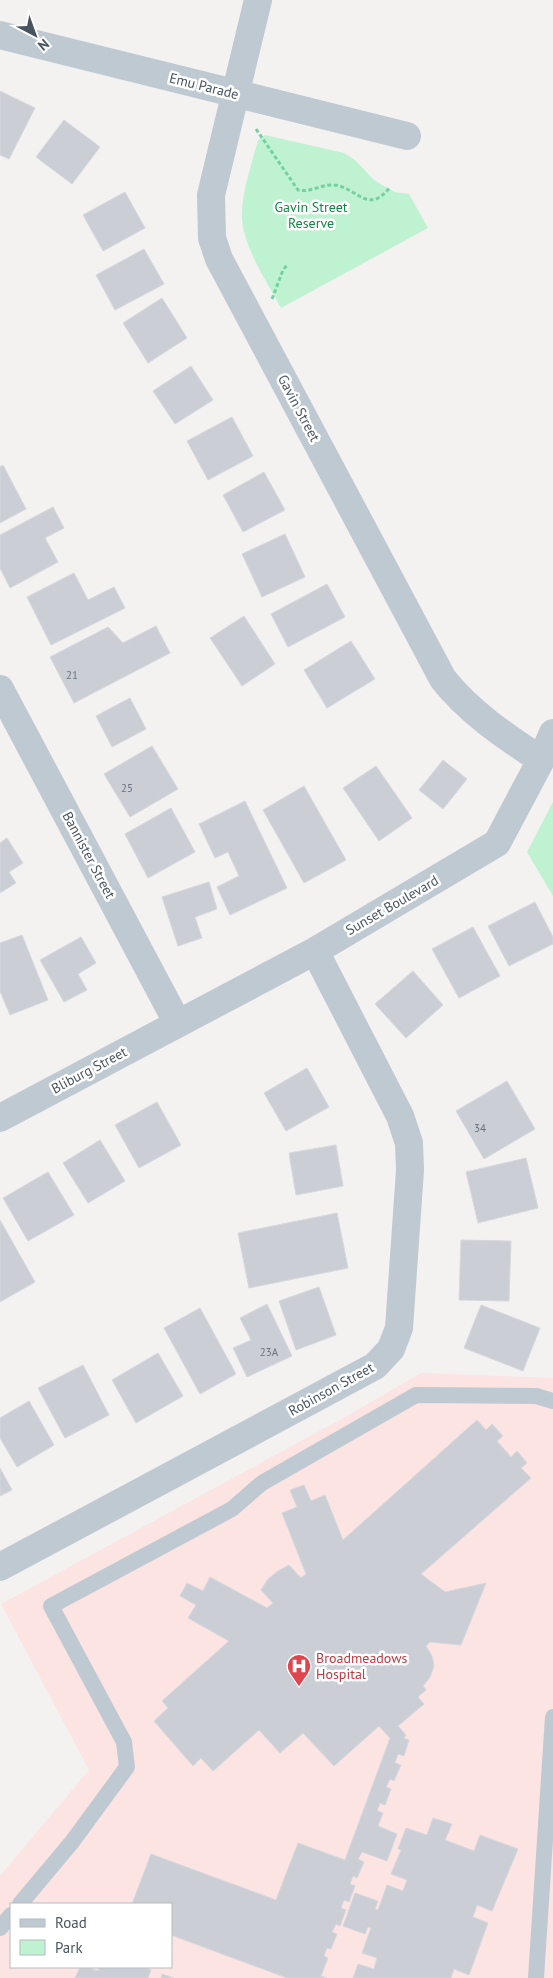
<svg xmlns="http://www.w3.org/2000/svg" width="553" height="1978" font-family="'PT Sans',sans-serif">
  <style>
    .medical { fill: #fce4e3; fill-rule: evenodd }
    .green { fill: #bff2d1 }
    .building { fill: #cbced4; stroke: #d5d8dd }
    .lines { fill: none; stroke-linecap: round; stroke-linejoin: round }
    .path { stroke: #75d1a1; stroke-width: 3; stroke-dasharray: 4 2.5; stroke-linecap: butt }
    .lane { stroke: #bfc9d1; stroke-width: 16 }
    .street { stroke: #bfc9d1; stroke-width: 28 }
    .labels { text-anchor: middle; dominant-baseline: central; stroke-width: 5; stroke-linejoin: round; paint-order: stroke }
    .number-label { font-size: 11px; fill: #69737d }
    .street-label { font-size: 14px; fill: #485560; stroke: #fff }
    .park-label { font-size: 14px; fill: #148649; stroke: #fff }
    .health-label { font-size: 14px; fill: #be3a42; stroke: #fff; text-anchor: start }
  </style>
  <rect width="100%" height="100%" fill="#f4f1f1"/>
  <path class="medical" d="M421 1373 553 1378V1978H0V1876L89 1770 1 1604 347 1416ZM11 1904H171V1967H11Z"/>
  <path class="green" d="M265 135 344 153 355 160 373 179 382 185 395 192 409 194 428 228 281 308C267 281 240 243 242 212 243 188 252 163 258 140Z
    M553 802V896L527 852Z"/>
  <path class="building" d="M0 91 35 108 9 159 0 155Z
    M64 120 100 147 72 184 36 157Z
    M125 192 145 228 103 251 83 215Z
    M144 249 164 284 115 310 96 275Z
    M162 298 187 338 148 363 123 323Z
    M191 366 213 400 175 424 153 391Z
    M232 417 253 456 208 480 187 441Z
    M3 465 26 509 0 523V467Z
    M264 472 285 510 243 532 223 495Z
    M53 507 64 528 45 538 58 562 10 588 0 568V535Z
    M285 534 305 577 262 597 242 554Z
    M74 573 88 600 114 587 125 608 51 645 27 597Z
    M327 584 345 617 288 647 271 614Z
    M244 616 275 664 242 686 210 638Z
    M156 626 170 653 74 703 50 657 108 627 123 643Z
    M351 641 375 679 327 708 304 670Z
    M130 698 146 729 112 747 96 716Z
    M152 746 178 789 130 817 104 774Z
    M443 760 467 779 443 809 419 790Z
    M376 766 412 818 379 841 343 788Z
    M304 786 346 860 304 883 263 810Z
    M245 801 287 888 230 915 217 887 239 876 228 852 215 858 199 824Z
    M171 808 195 852 148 878 125 834Z
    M7 838 23 863 9 872 16 883 0 893V843Z
    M209 882 217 909 195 917 202 938 178 946 162 897Z
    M535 902 553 937V944L509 966 488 926Z
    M473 927 500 976 459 998 432 949Z
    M22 935 48 1000 10 1015 0 991V943Z
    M81 937 96 963 78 974 87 990 64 1002 40 960Z
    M413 971 443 1005 406 1038 375 1004Z
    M307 1068 329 1107 286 1131 264 1093Z
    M507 1081 535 1129 484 1159 456 1111Z
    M157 1102 181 1145 139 1168 115 1125Z
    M100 1140 125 1181 88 1203 63 1163Z
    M336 1145 343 1186 296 1195 289 1153Z
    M526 1158 538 1208 478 1223 466 1172Z
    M48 1172 74 1215 28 1241 3 1198Z
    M337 1213 348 1268 249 1288 238 1233Z
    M0 1220 35 1282 0 1302Z
    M461 1240 511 1241 509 1301 459 1300Z
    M319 1287 336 1335 296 1350 279 1301Z
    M267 1304 292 1356 247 1377 233 1348 251 1340 240 1318Z
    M481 1305 540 1328 523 1371 464 1348Z
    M200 1308 236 1374 200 1394 164 1328Z
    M158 1353 183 1396 136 1423 112 1380Z
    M83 1365 109 1415 65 1438 38 1388Z
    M29 1401 54 1445 17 1467 0 1438V1418Z
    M477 1420 486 1430 492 1424 503 1436 497 1441 511 1457 517 1451 527 1463 521 1468 531 1478 421 1574 445 1592 486 1583 461 1645 430 1642 426 1646 432 1656 434 1666 430 1677 423 1686 426 1690 418 1697 424 1704 398 1726 406 1735 404 1738 409 1740 404 1756 398 1754 395 1763 401 1765 394 1781 390 1779 386 1787 391 1789 385 1805 380 1803 377 1811 383 1813 378 1826 397 1834 387 1861 362 1852 358 1859 364 1862 357 1878 353 1876 350 1884 355 1886 349 1902 344 1900 341 1908 346 1910 340 1926 336 1924 332 1932 337 1934 331 1949 327 1948 324 1956 328 1958 321 1976 327 1978H287L171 1935V1904H132L151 1854 276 1900 298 1843 345 1860 390 1738 379 1726 334 1766 303 1733 280 1753 259 1730 213 1771 201 1758 193 1766 154 1721 168 1708 162 1701 229 1641 188 1618 196 1605 180 1596 187 1583 203 1591 210 1577 267 1608 273 1603 261 1590 268 1579 278 1571 289 1565 301 1578 306 1574 282 1513 297 1507 290 1490 304 1485 311 1501 325 1495 343 1540Z
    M0 1468 12 1490 0 1496Z
    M433 1818 452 1824 445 1840 474 1851 480 1835 518 1849 492 1911 477 1905 473 1917 488 1923 469 1975 454 1969 451 1978H353L358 1964 374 1969 377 1958 362 1953 371 1928 368 1927 365 1934 343 1926 355 1893 378 1901 375 1909 378 1910 387 1885 403 1891 407 1880 391 1874 401 1850 398 1849 406 1828 427 1835Z
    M80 1967H87L98 1971 100 1967H143L151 1970 148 1978H75Z
    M162 1974 174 1978H161Z"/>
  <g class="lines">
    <path class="path" d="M256 129 298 190C311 193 321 184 334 185 357 187 368 216 390 187
      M272 299 283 270 288 264"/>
    <path class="lane" d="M20 1904 72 1842 127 1767 124 1742 51 1606 232 1509 262 1483 416 1395 536 1396 553 1401
      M0 1928 11 1915
      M536 1978 553 1717"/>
    <path class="street" d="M258 0 211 195 212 238 219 259 443 679C470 713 505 736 541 760
      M0 35 407 136
      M0 689 177 1022
      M0 1118 315 951 497 843 541 760 553 733
      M0 1567 375 1366 391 1349 399 1328 410 1170 409 1143 400 1116 315 951"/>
  </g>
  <defs>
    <g id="hospital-pin" transform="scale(1.25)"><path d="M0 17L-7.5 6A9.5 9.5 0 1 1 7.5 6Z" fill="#e0444e" stroke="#fff"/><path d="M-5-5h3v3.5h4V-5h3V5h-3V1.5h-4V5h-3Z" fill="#fff"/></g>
  </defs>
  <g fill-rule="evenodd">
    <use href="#hospital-pin" x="299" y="1666"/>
  </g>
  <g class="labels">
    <g class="number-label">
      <text x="72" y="675">21</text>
      <text x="127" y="788">25</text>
      <text x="480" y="1128">34</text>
      <text x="269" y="1352">23A</text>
    </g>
    <g class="street-label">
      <text transform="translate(204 86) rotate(14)">Emu Parade</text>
      <text transform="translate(299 408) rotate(62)">Gavin Street</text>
      <text transform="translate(89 855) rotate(62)">Bannister Street</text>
      <text transform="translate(392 905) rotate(-30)">Sunset Boulevard</text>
      <text transform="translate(89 1070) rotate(-28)">Bliburg Street</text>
      <text transform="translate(331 1389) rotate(-29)">Robinson Street</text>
    </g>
    <g class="park-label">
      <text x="311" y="207">Gavin Street<tspan x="311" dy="16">Reserve</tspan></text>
    </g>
    <g class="health-label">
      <text x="316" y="1658">Broadmeadows<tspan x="316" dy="16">Hospital</tspan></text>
    </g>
  </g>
  <rect x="10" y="1903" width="162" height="65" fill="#ffffff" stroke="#b6bbbf"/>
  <rect x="20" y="1919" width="25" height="8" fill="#bfc9d1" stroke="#b6bbbf"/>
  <text x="55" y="1928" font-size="15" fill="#485560">Road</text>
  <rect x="20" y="1940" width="25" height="15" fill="#bff2d1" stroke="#b6bbbf"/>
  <text x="55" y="1953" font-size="15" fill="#485560">Park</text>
  <g transform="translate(35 35) rotate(139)" stroke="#ffffff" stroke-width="4" paint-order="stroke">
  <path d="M0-4L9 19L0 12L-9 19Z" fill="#485560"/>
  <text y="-8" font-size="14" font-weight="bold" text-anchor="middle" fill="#485560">N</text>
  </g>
</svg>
